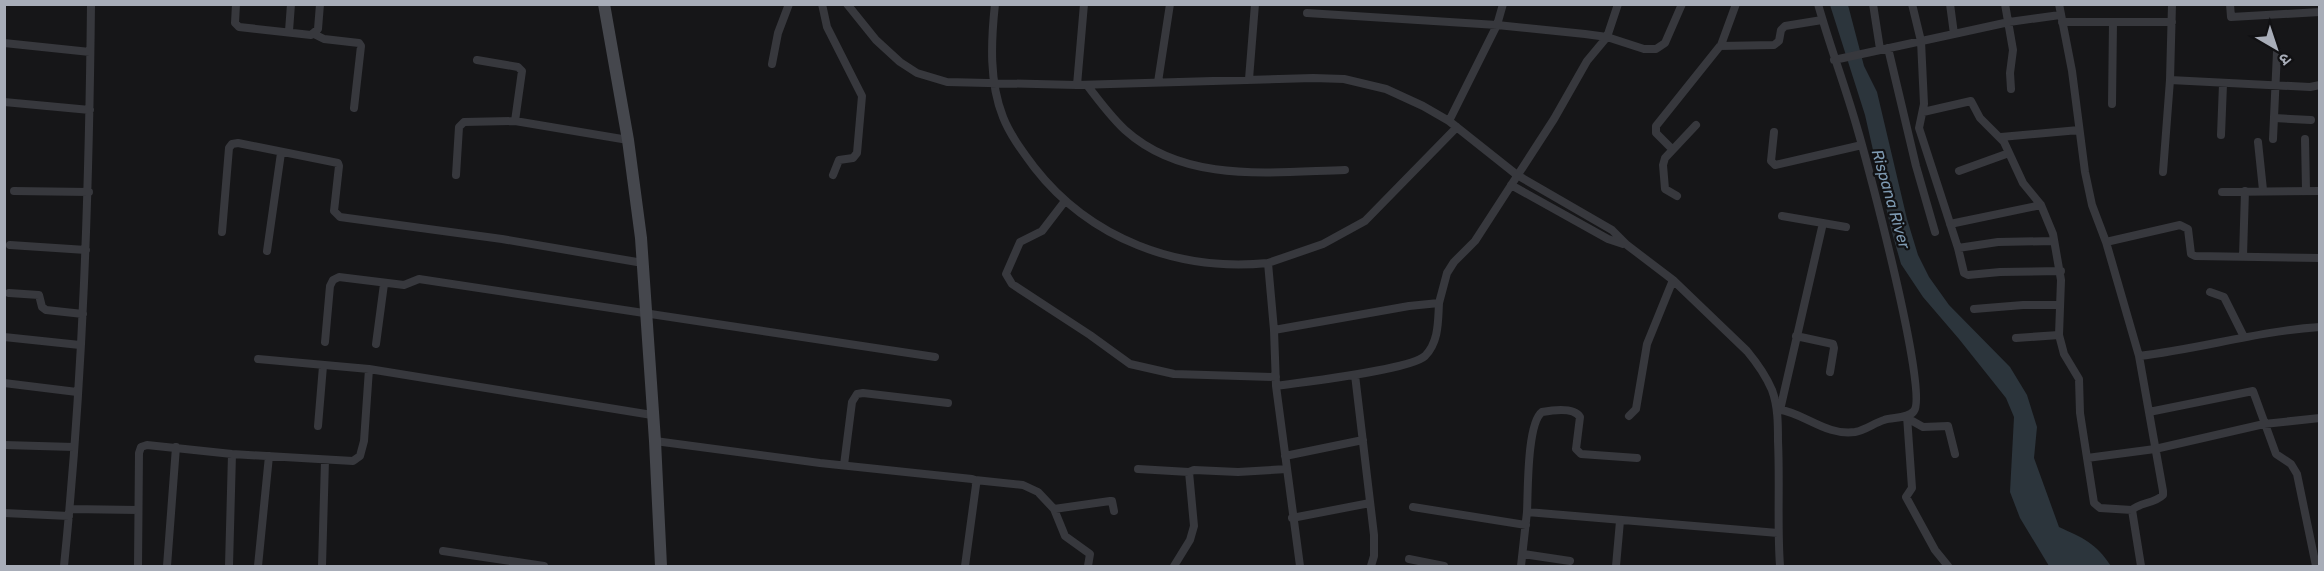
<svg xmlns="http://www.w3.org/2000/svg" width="2324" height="571" font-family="Rubik,'Noto Sans Devanagari',sans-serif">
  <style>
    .water { fill: #2c353c }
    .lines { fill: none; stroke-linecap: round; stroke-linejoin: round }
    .minor { stroke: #37383d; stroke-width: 8 }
    .secondary { stroke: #45474d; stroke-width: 12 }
    .labels { text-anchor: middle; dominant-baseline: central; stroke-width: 4.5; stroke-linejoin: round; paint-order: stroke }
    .water-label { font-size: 16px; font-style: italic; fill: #7f9bb3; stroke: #111113 }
  </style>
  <rect width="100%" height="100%" fill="#161618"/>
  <path class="water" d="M1830 5H1848L1864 66 1877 92 1907 219 1918 255 1929 277 1949 305 2010 367 2027 395 2037 427 2034 458 2059 527C2083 538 2096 543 2111 566H2049L2020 518 2010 492 2014 417 2006 398 1959 339 1923 297 1901 264 1891 229 1865 115Z"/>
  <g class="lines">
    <path class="minor" d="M236 4 235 23 239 27 311 35 318 29 320 4
      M822 4 827 27 862 96 857 153 853 158 839 160 833 175
      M847 4 876 40 900 62 917 73 947 82 1077 85 1313 78 1344 79 1386 89 1423 106 1449 121 1517 175 1612 230 1627 245 1673 280 1747 351C1757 363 1766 376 1772 390 1778 406 1778 424 1778 441 1780 483 1777 525 1780 566
      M995 4C991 41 989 82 1003 117 1010 135 1023 152 1034 167 1090 239 1178 272 1268 263
      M1873 4 1880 49
      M1912 4 1921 41 1924 104 1919 128 1958 248 1964 273 1968 275 2000 272 2061 271
      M2005 4 2013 50 2010 73 2011 89
      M2059 4 2072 71 2085 172 2092 205 2106 242 2139 356 2163 491V495C2154 504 2140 502 2132 510L2141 566
      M2230 4 2231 17 2320 12
      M1307 13 1497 25 1585 34 1607 37 1644 49H1656L1665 43 1682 4
      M2062 22H2172
      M289 31 291 4
      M314 34 324 39 359 43 361 46 354 108
      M1954 34 2009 22 2060 15
      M4 43 90 52
      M1721 45 1736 4
      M1888 48 1916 166 1935 232
      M477 60 518 67 522 71 515 121
      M1834 60 1954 34 1950 4
      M772 64 778 33 789 4
      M1249 79 1255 4
      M2170 80 2310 87 2320 85
      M1158 82 1170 4
      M1077 85 1084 4
      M1087 85C1099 101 1111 117 1125 130 1185 184 1271 172 1345 170
      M4 102 90 110
      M2112 104 2113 22
      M1923 112 1971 101 1980 118 2004 142 2023 183 2041 205 2053 234 2061 280 2059 335 2064 354 2079 379 2080 413 2094 503 2100 508 2132 510
      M2274 118 2311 120
      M1449 121 1497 25 1503 4
      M1774 132 1771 161 1775 165 1862 145
      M2221 135 2223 84
      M2001 137 2079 130
      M2273 139 2277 52
      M2305 139 2306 190
      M2258 142 2263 190
      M1672 149 1656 133V126L1720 46 1774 45 1779 41 1781 30 1785 26 1822 20
      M1959 171 2009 153
      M2163 172 2170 80 2172 4
      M456 175 459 127 464 122 515 121 628 140
      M1511 185 1608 239 1623 244
      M14 191 89 192
      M2222 192 2320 191
      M1677 196 1665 189 1663 165 1665 158 1696 125
      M1065 201 1042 231 1020 242 1006 274 1012 284 1090 335 1130 364 1174 374 1276 377
      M1782 216 1846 227
      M1950 224 2041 205
      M222 232 229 148 232 144 238 143 338 163 339 166 334 211 340 217 502 239 643 263
      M2106 242 2180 225 2188 229 2191 254 2195 256 2320 258
      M10 245 86 250
      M1958 248 1998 242 2054 241
      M267 251 281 153
      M2243 256 2245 191
      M2210 292 2224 297 2244 337
      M9 293 39 295 42 307 46 310 83 314
      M1439 303 1447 273 1454 262 1475 241 1554 119 1587 61 1607 37 1618 4
      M1974 309 2023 305H2060
      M1274 330 1409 306 1439 303C1438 321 1439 342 1425 356 1410 370 1302 382 1276 386
      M1796 336 1833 344 1834 348 1830 372
      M4 337 80 345
      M2016 338 2059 335
      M325 342 330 286 333 280 339 277 404 285 419 279 935 357
      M376 344 384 284
      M2139 356C2200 349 2258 331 2320 327
      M258 359 369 369 652 415
      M1355 375 1374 535V556L1371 566
      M4 383 77 392
      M1777 409C1805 413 1825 436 1855 432 1866 430 1874 423 1884 420 1893 417 1908 419 1914 411 1929 393 1868 165 1858 131 1846 88 1830 47 1818 4
      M1780 410 1823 223
      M2149 412 2253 391 2276 454 2291 464 2297 474 2316 566
      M1629 416 1636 409 1647 344 1673 280
      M1907 416 1912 488 1906 497 1935 550 1948 566
      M1907 418 1923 427 1948 426 1955 454
      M318 426 323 366
      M655 441 820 463 972 479 975 480 976 485 965 566
      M4 445 74 447
      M1285 456 1363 440
      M1637 458 1581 454 1576 449 1580 417C1574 407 1553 410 1542 412 1527 423 1528 492 1527 512L1778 533
      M2087 458 2155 449 2264 424 2320 418
      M844 465 852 402 857 394 863 393 948 403
      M1138 469 1189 472
      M975 480 1023 485 1038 492 1054 509 1065 536 1090 554 1088 566
      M1413 507 1526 525
      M70 509 138 510
      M1054 509 1110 501H1112L1114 511
      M4 513 69 516
      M1292 518 1370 503
      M443 551 544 566
      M1523 554 1570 561
      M1409 559 1444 566
      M64 566C83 380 89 192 91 4
      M138 566 139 453 141 447 147 445 232 454 353 461 360 456 364 441 369 369
      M167 566 176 447
      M229 566 232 454
      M258 566 269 456
      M322 566 325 460
      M1174 566 1190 540 1194 526 1189 472 1194 470 1238 472 1287 469
      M1300 566 1276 386 1274 330 1268 263 1323 244 1365 221 1457 127
      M1521 566 1527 512
      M1616 566 1620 521"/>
    <path class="secondary" d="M604 4 628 140 641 238 655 441 661 566"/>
  </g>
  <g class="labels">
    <g class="water-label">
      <text transform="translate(1891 199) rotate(74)">Rispana River</text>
    </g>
  </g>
  <rect width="2324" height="571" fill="none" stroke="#a8adb8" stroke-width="12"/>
  <g transform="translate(2276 48) rotate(141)" stroke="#111113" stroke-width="4.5" paint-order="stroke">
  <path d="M0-4.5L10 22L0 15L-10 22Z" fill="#a8adb8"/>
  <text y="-9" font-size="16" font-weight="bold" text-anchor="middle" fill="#a8adb8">उ</text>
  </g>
</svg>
